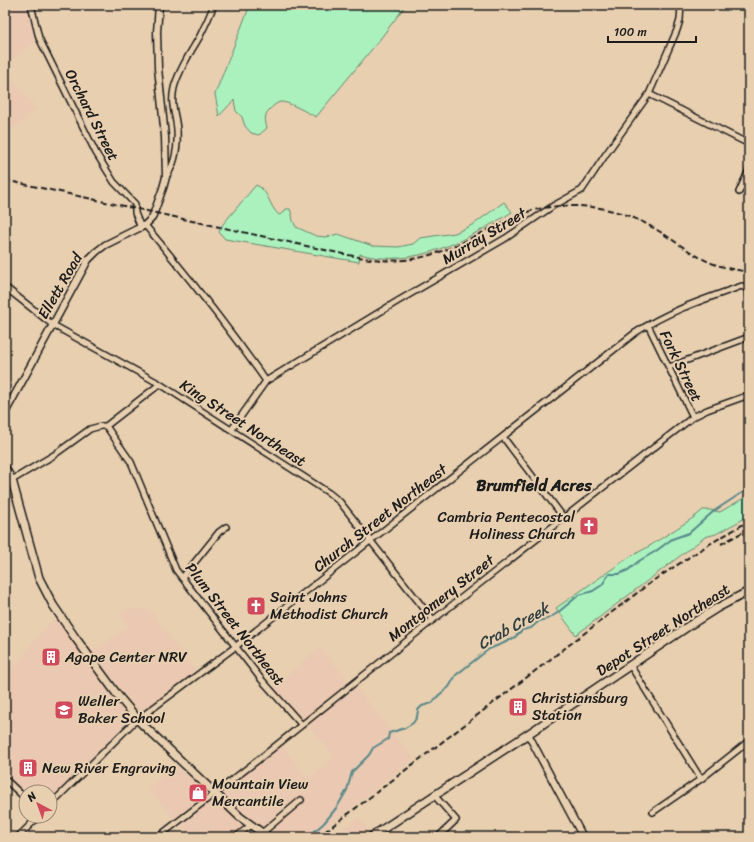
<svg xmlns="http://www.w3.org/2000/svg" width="754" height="842" font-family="Sriracha,sans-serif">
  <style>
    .built { fill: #ebc8b1 }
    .green { fill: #abf1be; stroke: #64866d }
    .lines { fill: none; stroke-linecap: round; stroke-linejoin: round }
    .stream { stroke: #57888a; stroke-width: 2 }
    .minor-casing { stroke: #1c1c1c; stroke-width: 8 }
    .tertiary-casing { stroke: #1c1c1c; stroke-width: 9 }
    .secondary-casing { stroke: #1c1c1c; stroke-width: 10 }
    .minor { stroke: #e8cfb0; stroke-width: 5 }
    .tertiary { stroke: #e8cfb0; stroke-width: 6 }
    .secondary { stroke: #e8cfb0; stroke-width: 7 }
    .rail { stroke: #1c1c1c; stroke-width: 2; stroke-dasharray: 6 3; stroke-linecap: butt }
    .labels { text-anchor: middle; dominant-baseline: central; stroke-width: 4; stroke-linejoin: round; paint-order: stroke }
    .street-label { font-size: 15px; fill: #1c1c1c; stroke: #e8cfb0 }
    .poi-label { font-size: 15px; fill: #1c1c1c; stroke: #e8cfb0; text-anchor: start }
    .neighbourhood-label { font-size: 16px; font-weight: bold; fill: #1c1c1c; stroke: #e8cfb0 }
    .water-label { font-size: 16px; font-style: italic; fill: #304041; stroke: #e8cfb0 }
  </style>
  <rect width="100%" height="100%" fill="#e8cfb0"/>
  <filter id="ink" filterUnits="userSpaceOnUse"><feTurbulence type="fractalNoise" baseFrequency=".025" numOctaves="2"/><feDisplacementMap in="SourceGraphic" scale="8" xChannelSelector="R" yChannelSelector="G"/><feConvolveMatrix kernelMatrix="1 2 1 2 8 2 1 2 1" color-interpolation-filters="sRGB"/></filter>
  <g filter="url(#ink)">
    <path class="built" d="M5 5H27L31 22 37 40 5 64Z
      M5 71 36 109 5 134Z
      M128 609 149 610 196 672 139 713 92 652 129 627 120 614Z
      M55 618 108 691 129 718 127 723 50 800V792H26V797L5 777V651L16 667 36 638Z
      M320 648 353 686 354 685 414 759 312 837H278L251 820 222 792 281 744 309 780 334 756 307 723 297 716 272 689Z
      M175 764 242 826 259 837H194L181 825 148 789Z
      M358 818 368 830 358 837H333Z"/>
    <path class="green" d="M250 5H406L377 43 316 117C308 113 288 101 280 102 276 103 272 107 269 110 264 115 265 121 267 128L259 135 251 133 245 126 242 117 236 111 234 100 219 116 215 94Z
      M256 185C269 190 269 207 279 215L283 213 286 209H290L292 215 293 221 296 227 316 236 326 237 338 234 373 246 398 247 413 244 420 238 455 233 474 224 504 202 512 212C468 239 413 270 360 254L359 262 225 239 219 232 223 224Z
      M749 495V516L716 534 705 537 576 635 556 608 628 558 648 547 693 518 703 510H710L720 512Z"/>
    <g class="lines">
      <path class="stream" d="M308 837 324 823 337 807 347 790 352 772 369 755 373 748 388 739 389 733 405 728 413 723 417 717 418 710 422 706 432 703 439 695 449 687 456 675 489 649 504 643 515 637 522 630 531 628 539 621 547 619 556 614 579 595 593 591 602 585 609 574H619L628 570 639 561 656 551 672 539 689 533 714 511 740 494 749 489"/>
      <g class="minor-casing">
        <path id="minor" d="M31 5 39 38 96 153 114 182 135 204V213L141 228
          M649 94 749 144
          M166 177C176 163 178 147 177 130 176 114 170 106 174 88 179 69 191 52 200 36 205 26 210 15 214 5
          M739 192 749 170
          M145 225C187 275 228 327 266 381
          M5 287 53 325 160 384 329 493 340 502 433 620
          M648 325 693 417
          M669 367 749 337
          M106 426 131 462 176 570 261 679 301 724
          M232 429 266 381 398 301 506 238 553 206 582 190 606 154 649 94 677 30 680 20 681 5
          M503 437 564 518
          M12 480 54 455 90 429 101 426H106L160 384
          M182 578 219 532 226 527
          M630 665 701 779
          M5 779 26 799
          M434 795 456 820 438 837
          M50 805 133 723 235 647 635 333C668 311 705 299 742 286L747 289 749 296
          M653 812 701 779 749 741
          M262 833 301 800
          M18 837 39 816
          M158 837 258 760 433 620 693 417 707 410 749 395
          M236 837 251 825"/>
      </g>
      <g class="tertiary-casing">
        <path id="tertiary" d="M5 413 88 260 96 252 105 245 145 225 152 218 163 188 166 177 165 137 158 68 157 32 159 5
          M528 734 583 837"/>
      </g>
      <g class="secondary-casing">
        <path id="secondary" d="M5 468 12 480 39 578 53 605 74 636 119 697 141 723 240 817 268 837
          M371 837 528 734 690 625 717 608 749 591"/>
      </g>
      <use href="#minor" class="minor"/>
      <use href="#tertiary" class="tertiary"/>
      <use href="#secondary" class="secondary"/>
      <path class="rail" d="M5 180 334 252C362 258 390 264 418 258 453 251 480 232 512 218 531 209 553 205 574 206 604 206 631 214 657 230 674 240 695 257 714 264 725 268 737 270 749 272
        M721 544 749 529
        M318 837 654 580 708 545 749 521"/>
    </g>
  </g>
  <defs>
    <g id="church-square" transform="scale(1)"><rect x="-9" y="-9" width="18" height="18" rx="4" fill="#d1495b" stroke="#e8cfb0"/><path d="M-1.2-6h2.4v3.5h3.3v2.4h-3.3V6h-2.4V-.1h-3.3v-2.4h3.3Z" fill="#fff"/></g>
    <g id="building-square" transform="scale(1)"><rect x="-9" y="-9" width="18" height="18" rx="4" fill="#d1495b" stroke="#e8cfb0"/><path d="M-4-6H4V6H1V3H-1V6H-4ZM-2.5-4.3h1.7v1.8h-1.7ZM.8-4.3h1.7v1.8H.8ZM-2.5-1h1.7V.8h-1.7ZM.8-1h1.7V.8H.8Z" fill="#fff"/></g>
    <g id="school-square" transform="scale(1)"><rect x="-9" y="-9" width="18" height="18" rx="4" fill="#d1495b" stroke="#e8cfb0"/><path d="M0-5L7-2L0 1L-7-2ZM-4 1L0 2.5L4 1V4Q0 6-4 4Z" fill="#fff"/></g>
    <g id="shop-square" transform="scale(1)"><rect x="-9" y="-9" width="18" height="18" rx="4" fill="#d1495b" stroke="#e8cfb0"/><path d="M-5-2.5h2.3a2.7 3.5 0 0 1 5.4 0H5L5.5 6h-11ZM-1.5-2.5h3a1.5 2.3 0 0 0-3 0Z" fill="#fff"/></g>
  </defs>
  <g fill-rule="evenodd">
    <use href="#church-square" x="589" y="526"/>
    <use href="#church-square" x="256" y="606"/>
    <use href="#building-square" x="51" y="657"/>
    <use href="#building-square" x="518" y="707"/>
    <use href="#school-square" x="64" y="710"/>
    <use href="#building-square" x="28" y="768"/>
    <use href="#shop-square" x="198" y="793"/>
  </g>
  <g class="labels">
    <g class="street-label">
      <text transform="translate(92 115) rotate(63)">Orchard Street</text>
      <text transform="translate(484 236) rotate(-31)">Murray Street</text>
      <text transform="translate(60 286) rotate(-60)">Ellett Road</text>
      <text transform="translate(681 366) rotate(64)">Fork Street</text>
      <text transform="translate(243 423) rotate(33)">King Street Northeast</text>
      <text transform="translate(380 518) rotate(-38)">Church Street Northeast</text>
      <text transform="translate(441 598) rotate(-38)">Montgomery Street</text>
      <text transform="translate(235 624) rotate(52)">Plum Street Northeast</text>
      <text transform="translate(663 630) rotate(-33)">Depot Street Northeast</text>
    </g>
    <g class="poi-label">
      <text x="575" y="517" text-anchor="end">Cambria Pentecostal<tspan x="575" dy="17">Holiness Church</tspan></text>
      <text x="270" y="597">Saint Johns<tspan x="270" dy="17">Methodist Church</tspan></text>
      <text x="65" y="657">Agape Center NRV</text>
      <text x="532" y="698">Christiansburg<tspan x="532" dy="17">Station</tspan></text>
      <text x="78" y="701">Weller<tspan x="78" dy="17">Baker School</tspan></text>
      <text x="42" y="768">New River Engraving</text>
      <text x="212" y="784">Mountain View<tspan x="212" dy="17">Mercantile</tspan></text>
    </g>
    <g class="neighbourhood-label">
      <text x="534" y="485">Brumfield Acres</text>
    </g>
    <g class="water-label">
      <text transform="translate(513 626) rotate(-29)">Crab Creek</text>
    </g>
  </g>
  <rect width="754" height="842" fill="none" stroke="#e8cfb0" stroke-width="20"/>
  <rect x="10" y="10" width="734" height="822" fill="none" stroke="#1c1c1c" stroke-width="1.5" filter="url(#ink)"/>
  <g transform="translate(38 804) rotate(319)"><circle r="19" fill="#e8cfb0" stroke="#968775"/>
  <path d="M0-3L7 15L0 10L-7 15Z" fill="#d1495b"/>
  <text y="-6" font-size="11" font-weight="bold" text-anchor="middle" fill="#1c1c1c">N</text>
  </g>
  <path d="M608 36v6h88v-6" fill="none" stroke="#1c1c1c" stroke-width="2"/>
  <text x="614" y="36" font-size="12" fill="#1c1c1c" stroke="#e8cfb0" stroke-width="3" paint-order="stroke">100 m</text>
</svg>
